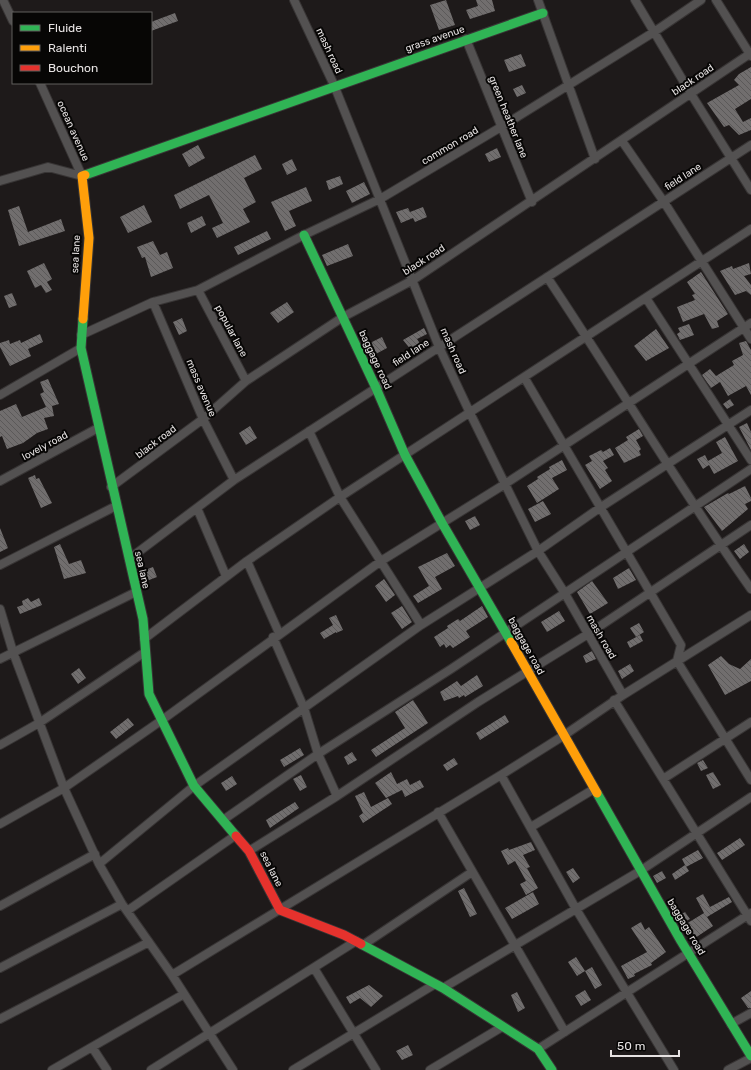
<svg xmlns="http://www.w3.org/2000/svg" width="751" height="1070" font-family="Rubik,sans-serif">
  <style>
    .building { fill: url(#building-back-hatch) }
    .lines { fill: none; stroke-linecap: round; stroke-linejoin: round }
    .street-casing { stroke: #383535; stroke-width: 10 }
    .fast-casing { stroke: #383535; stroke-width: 11 }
    .slow-casing { stroke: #383535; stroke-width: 11 }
    .jam-casing { stroke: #383535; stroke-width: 11 }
    .street { stroke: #535151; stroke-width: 8 }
    .fast { stroke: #30b455; stroke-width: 9 }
    .slow { stroke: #ff9f0a; stroke-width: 9 }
    .jam { stroke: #e5322d; stroke-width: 9 }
    .labels { text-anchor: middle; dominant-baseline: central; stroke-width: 4; stroke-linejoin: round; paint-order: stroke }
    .street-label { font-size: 10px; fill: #e6e2e2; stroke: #070605 }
  </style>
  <defs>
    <pattern id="building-back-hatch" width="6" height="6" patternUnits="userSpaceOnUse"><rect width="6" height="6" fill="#716e6e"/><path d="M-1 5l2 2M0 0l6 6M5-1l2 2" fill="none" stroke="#5b5959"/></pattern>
  </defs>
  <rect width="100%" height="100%" fill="#1e1a1a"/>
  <path class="building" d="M446 0 455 25 439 30 430 5Z
    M476 0H492L495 11 470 19 466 10 478 6Z
    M175 13 178 21 151 31V22Z
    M521 54 526 66 509 72 504 60Z
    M751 67V99L735 109 743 122 751 118V130L739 135 729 125 724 127 707 103 739 85 734 80 739 74Z
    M522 85 526 93 517 97 513 89Z
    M198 145 205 158 189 167 182 154Z
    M497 148 501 157 489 162 485 154Z
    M255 155 262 169 244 178 256 202 243 209 250 222 217 238 212 228 223 223 209 195 180 209 174 195Z
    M292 159 297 170 287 175 282 164Z
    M340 176 343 184 329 190 326 181Z
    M364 182 370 194 352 203 346 191Z
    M306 187 312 201 289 211 296 226 285 231 271 202Z
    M144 205 152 222 128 233 120 217Z
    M19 206 28 232 61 219 65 231 19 246 8 210Z
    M423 207 427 217 415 222 413 218 401 223 396 212 408 208 410 212Z
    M202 216 206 225 191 233 187 223Z
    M267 231 271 239 238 255 234 247Z
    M153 241 160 255 167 252 173 268 151 277 145 257 142 258 137 247Z
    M348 244 353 256 327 266 322 255Z
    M44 263 52 279 47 282 52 290 46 293 41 285 35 288 27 271Z
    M749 263 751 274 744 276 751 285V295L746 291 735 295 720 271 732 266 733 269Z
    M701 272 728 314 717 321 719 327 712 329 704 314 683 322 677 307 695 300 692 295 695 294 687 282Z
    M12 293 17 305 9 308 4 296Z
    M287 302 294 312 278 323 270 313Z
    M182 318 187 331 179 335 173 322Z
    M689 324 694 335 680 340 677 334 680 332 678 328Z
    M424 328 427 334 417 339 421 345 412 351 403 340Z
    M656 329 669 348 646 361 634 346Z
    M40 334 43 342 28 349 31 356 10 366 0 347V343L9 340 10 344 20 340 21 343Z
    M382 337 387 348 372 356 366 345Z
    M746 341 751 350V395L746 386 728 396 720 382 711 388 702 375 710 369 716 376 734 365 732 361 743 355 739 343Z
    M48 379 59 404 52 406 54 416 44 418 48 429 37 433 23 443 7 449 2 436 0 437V411L16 404 22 417 46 407 40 394 44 392 40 382Z
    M730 399 734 405 727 409 723 404Z
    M747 423 751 432V450L739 427Z
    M250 426 257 438 246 445 239 433Z
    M639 429 643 436 636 440 641 449 639 451 641 455 624 463 615 448 628 440 626 437Z
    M725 437 738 461 714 474 709 465 703 469 697 459 705 455 708 461 722 453 716 442Z
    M610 448 614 455 603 461 608 468 605 470 612 481 600 489 585 465 592 461 589 456 601 450 603 452Z
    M562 460 567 470 552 478 559 489 537 503 527 486 538 479 537 477 550 469 549 467Z
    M35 475 36 479 39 478 52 503 41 508 28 478Z
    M745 486 751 498V501L745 504 748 509 722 531 704 507 728 493 729 494Z
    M543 501 551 514 535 522 528 509Z
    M475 516 480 525 470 530 465 521Z
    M0 528 8 548 0 552Z
    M60 544 69 564 81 560 86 573 64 579 54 547Z
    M744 544 749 552 740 559 734 551Z
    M447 553 455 566 435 577 442 589 418 603 413 596 429 586 418 567Z
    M153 567 157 577 144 582 140 572Z
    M629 568 636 580 618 589 613 578Z
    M384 579 395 595 386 602 375 586Z
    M592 581 608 603 590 614 577 592Z
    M28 598 31 602 39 598 42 605 20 614 17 607 23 605 22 601Z
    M402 606 412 622 402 629 391 613Z
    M482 606 488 617 466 631 470 637 453 648 450 645 446 648 444 644 440 647 434 637 448 628 447 626 458 619 460 621Z
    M559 611 565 621 547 632 541 622Z
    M336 615 343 630 336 633V632L324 639 320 633 333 625 329 618Z
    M639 623 644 632 636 637 630 628Z
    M640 635 643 641 630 648 627 642Z
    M592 651 596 659 586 663 583 656Z
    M721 656 729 664 740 669 751 659V681L725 695 708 665Z
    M630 664 634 671 622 679 618 671Z
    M79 668 86 678 78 684 71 674Z
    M477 675 483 686 465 697 464 695 459 698 458 696 444 701 440 692 457 681 461 686Z
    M413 700 428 723 376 757 371 750 405 728 395 712Z
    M505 715 509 722 480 740 476 733Z
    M128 718 134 725 116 739 110 732Z
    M300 748 304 755 284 767 280 760Z
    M352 752 357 760 348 765 344 757Z
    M454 758 458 764 447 771 443 765Z
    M703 760 708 768 701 771 697 763Z
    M391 772 397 784 407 779 410 785 420 780 424 787 405 797 402 790 386 798 375 783Z
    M713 772 721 785 713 789 706 775Z
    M301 775 307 787 300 791 293 779Z
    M232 776 237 784 226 791 221 783Z
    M364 792 371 807 388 798 392 804 363 823 359 816 363 813 355 796Z
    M295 802 299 808 270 828 266 820Z
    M740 838 745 845 722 860 717 853Z
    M531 842 535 850 523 855 530 867 527 868 538 888 526 895 520 884 526 881 515 861 508 865 501 851 508 848 509 850Z
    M698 850 703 858 686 867 682 859Z
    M685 865 689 871 675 880 672 874Z
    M573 868 580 878 573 883 566 872Z
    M662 871 666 878 657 883 653 876Z
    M464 888 477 914 470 917 458 891Z
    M533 892 539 904 512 919 505 908Z
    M703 894 710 907 729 897 732 902 707 917 713 926 695 938 686 924 704 913 696 898Z
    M685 912 690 919 680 924 676 917Z
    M641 922 645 930 649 927 666 952 651 963 652 965 634 974 635 976 628 979 621 966 647 952 631 928Z
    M576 957 585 971 592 967 602 985 595 989 585 971 577 976 568 962Z
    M369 985 383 996 371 1007 360 998 350 1004 346 997Z
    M585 990 591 1000 581 1006 575 996Z
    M751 991V1008H748L741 998Z
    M517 992 525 1008 518 1012 511 995Z
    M408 1045 413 1055 402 1060 396 1051Z"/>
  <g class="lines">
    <g class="street-casing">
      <path id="street" d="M3 0 13 21
        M294 0 334 85 439 347 470 413 538 551 564 592 623 695
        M538 0 595 159
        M635 0 691 94 751 190
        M716 0 751 56
        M466 39 532 202
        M622 141 664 202 751 339
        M0 181 48 167 82 176 40 83
        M547 277C616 380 679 487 751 589
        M198 290 246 381
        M646 298 751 460
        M153 302 203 419 234 480
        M81 335 153 302 198 290 304 235 380 199 501 127 654 32 701 0
        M524 377 681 645 677 661 751 780
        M0 395 81 348
        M309 431 340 497 421 625
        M0 481 98 428
        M111 487 203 419 246 381 343 317 413 280 751 53
        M197 508 226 576
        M129 559 234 480 751 145
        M247 561 279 633
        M0 565 116 506
        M0 609 13 652 64 788 99 864 122 904 172 975 233 1070
        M273 637 304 708 318 754 337 796
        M144 639 247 561 340 497 751 229
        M0 659 136 592
        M614 700 751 921
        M0 745 39 723 145 652
        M501 775 576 909 674 1070
        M663 779 751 722
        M438 812 565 1032
        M223 820 318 754 451 669 751 469
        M0 824 64 788 162 720 381 561 505 484 751 323
        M531 827 594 789
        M249 851 337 796 478 702 588 634 751 525
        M99 864 194 786 421 625 538 551 601 507 751 410
        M0 906 95 854
        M127 911 236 835
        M363 945 472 872
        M0 968 122 904
        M314 968 376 1070
        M172 975 501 775 563 736 623 695 751 615
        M443 988 640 871 751 797
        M0 1019 149 942
        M731 1024 751 1013
        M92 1047 107 1070
        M538 1049 751 913
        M52 1070 184 994
        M151 1070 356 941
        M293 1070 435 984
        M430 1070 502 1027
        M728 1070 751 1058"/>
    </g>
    <g class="fast-casing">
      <path id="fast" d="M85 175 543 13
        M304 235 376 388 405 455 442 523 511 642
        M83 319 81 348 143 619 149 694 194 786 236 836
        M597 793 681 941 751 1056
        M361 944 443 988 538 1049 552 1070"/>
    </g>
    <g class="slow-casing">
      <path id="slow" d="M83 319 89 238 82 176 85 175
        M511 642 597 793"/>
    </g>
    <g class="jam-casing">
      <path id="jam" d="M236 836 249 851 280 910 344 935 361 944"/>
    </g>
    <use href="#street" class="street"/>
    <use href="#fast" class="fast"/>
    <use href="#slow" class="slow"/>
    <use href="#jam" class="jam"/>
  </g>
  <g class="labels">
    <g class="street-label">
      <text transform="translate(435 39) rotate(-19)">grass avenue</text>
      <text transform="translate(329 51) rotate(65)">mash road</text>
      <text transform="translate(693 80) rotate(-34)">black road</text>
      <text transform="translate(508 117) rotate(68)">green heather lane</text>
      <text transform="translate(73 131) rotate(66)">ocean avenue</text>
      <text transform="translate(450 146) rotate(-31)">common road</text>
      <text transform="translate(683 177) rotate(-33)">field lane</text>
      <text transform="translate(76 254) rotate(-87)">sea lane</text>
      <text transform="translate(424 260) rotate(-33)">black road</text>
      <text transform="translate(231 331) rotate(62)">popular lane</text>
      <text transform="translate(453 351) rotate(66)">mash road</text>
      <text transform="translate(411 353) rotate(-33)">field lane</text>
      <text transform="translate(375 360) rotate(65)">baggage road</text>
      <text transform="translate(201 388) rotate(67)">mass avenue</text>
      <text transform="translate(156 442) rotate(-37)">black road</text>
      <text transform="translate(45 446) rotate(-28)">lovely road</text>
      <text transform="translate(142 570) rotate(77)">sea lane</text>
      <text transform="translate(601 637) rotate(60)">mash road</text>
      <text transform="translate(526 646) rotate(61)">baggage road</text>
      <text transform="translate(271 869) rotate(63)">sea lane</text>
      <text transform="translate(686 927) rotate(59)">baggage road</text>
    </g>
  </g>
  <rect x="12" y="12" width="140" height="72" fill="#070605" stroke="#605e5d"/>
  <rect x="20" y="25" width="20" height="6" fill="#30b455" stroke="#605e5d"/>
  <text x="48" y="32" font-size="12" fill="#e6e2e2">Fluide</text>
  <rect x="20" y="45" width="20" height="6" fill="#ff9f0a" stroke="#605e5d"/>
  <text x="48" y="52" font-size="12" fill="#e6e2e2">Ralenti</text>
  <rect x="20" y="65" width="20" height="6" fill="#e5322d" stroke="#605e5d"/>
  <text x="48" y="72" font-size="12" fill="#e6e2e2">Bouchon</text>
  <path d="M611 1050v6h68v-6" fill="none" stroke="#e6e2e2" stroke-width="2"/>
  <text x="617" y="1050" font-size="12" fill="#e6e2e2" stroke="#070605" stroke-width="3" paint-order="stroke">50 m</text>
</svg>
